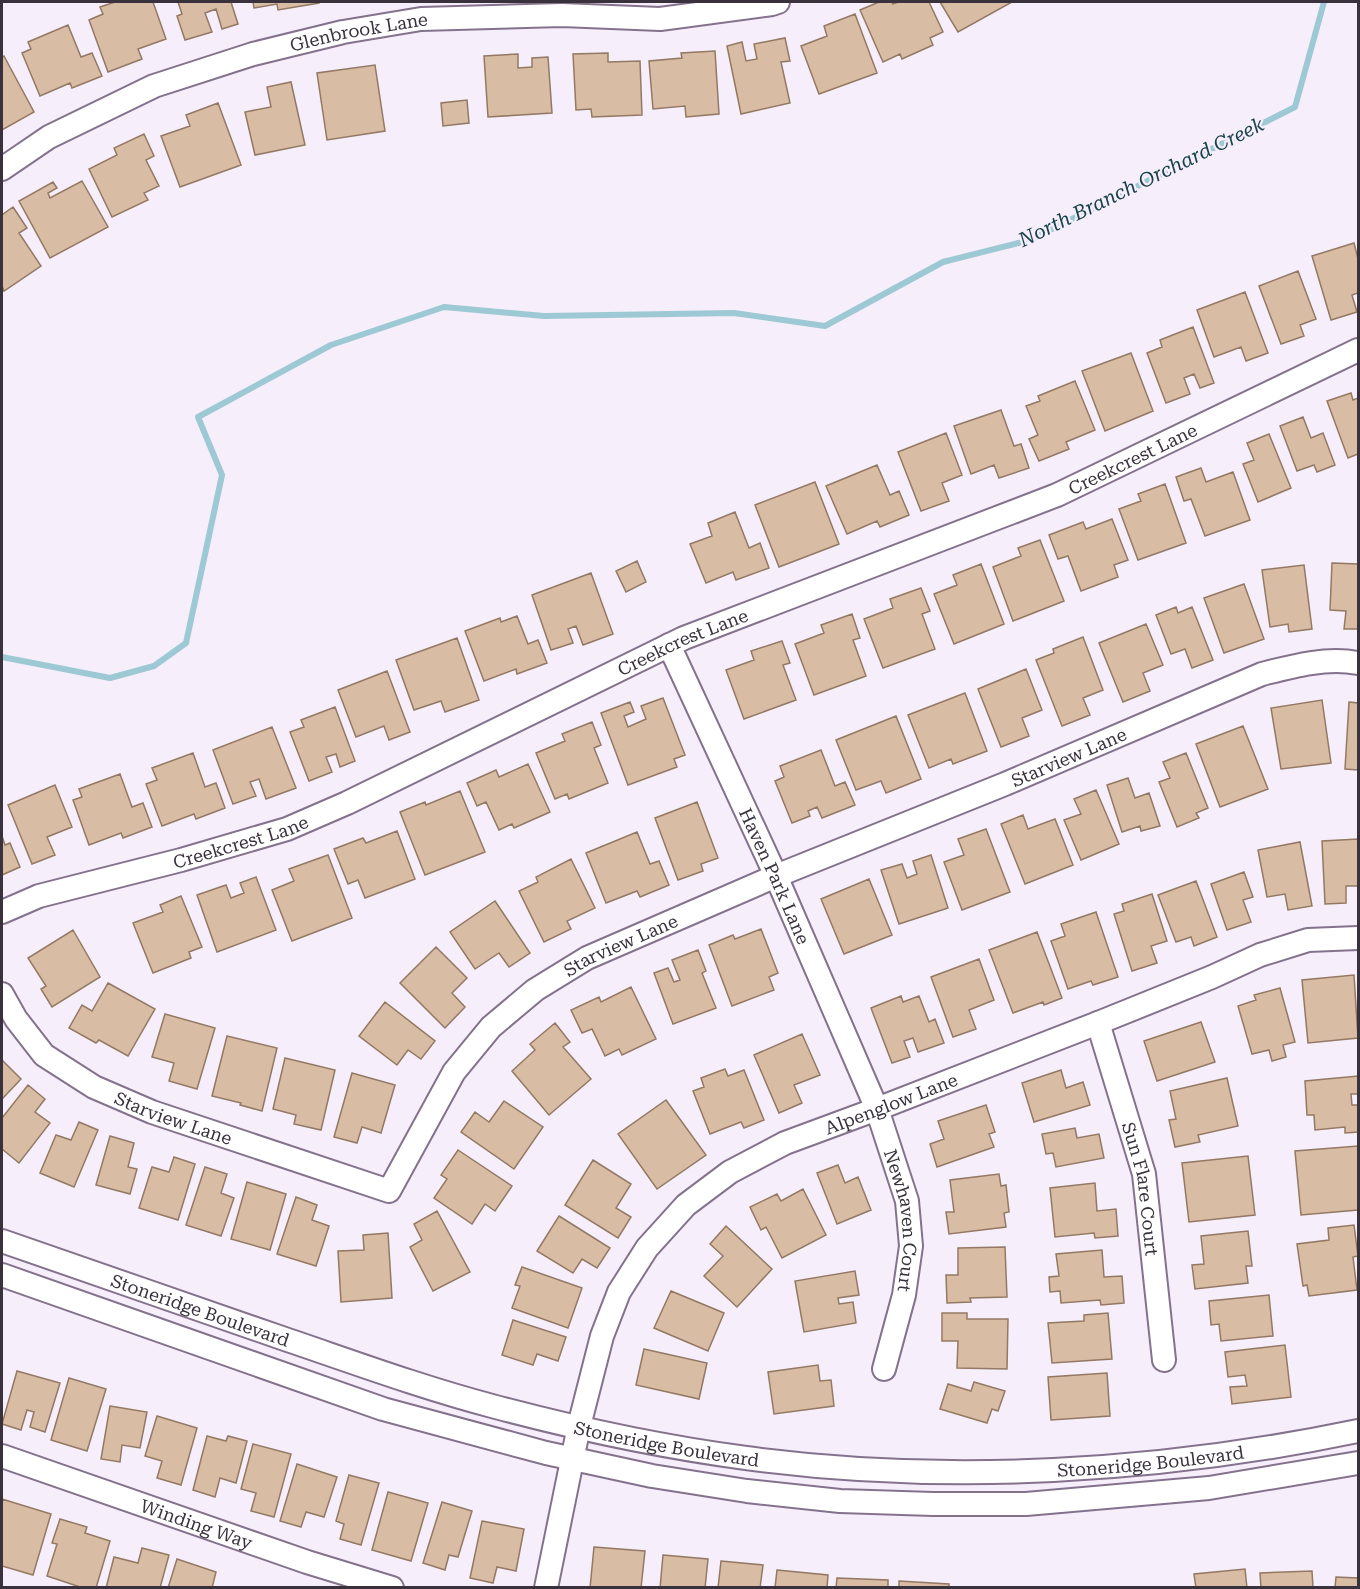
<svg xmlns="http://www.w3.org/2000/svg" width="1360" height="1589" font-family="'Roboto Serif',serif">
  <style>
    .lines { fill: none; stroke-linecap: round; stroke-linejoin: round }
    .stream { stroke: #9cc9d4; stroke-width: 6 }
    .building { fill: #d8bca4; stroke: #937963; stroke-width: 1.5 }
    .minor-casing { stroke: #84728d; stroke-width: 26 }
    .minor { stroke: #fff; stroke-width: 22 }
    .labels { text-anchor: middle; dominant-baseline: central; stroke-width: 4.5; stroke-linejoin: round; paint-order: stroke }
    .street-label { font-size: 18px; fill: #39323d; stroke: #f6eefb }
    .water-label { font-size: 20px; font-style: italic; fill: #19424b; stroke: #f6eefb }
  </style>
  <rect width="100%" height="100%" fill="#f6eefb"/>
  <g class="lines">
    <path class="stream" d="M2 657 110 678 154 666 186 643 222 475 198 417 331 345 444 307 544 316 734 313 825 326 943 262 1030 240 1295 107 1324 2"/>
  </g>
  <path class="building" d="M115 2H153L166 39 138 49 142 59 108 72 89 20 103 14 100 7Z
    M178 2H231L238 24 222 29 216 9 205 13 212 32 185 40 177 16 182 14Z
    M253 2H319V3L278 10 277 4 254 8Z
    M879 2H892L893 4 898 2H929L943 32 930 38 933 45 902 59 900 54 883 62 860 10Z
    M940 2H1012L958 32Z
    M855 14 877 73 819 94 801 46 827 36 824 26Z
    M68 25 81 57 92 53 102 76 72 88 70 83 40 96 22 53 31 49 28 42Z
    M785 38 790 61 781 62 790 103 741 114 727 46 742 42 746 61 757 59 754 44Z
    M715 51 719 114 686 117 685 106 653 109 649 61 682 58 681 53Z
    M608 53V62L640 61 642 115 592 117 591 109 576 110 573 54Z
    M518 54V68L532 67V58L548 57 552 113 488 117 484 56Z
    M4 56 34 112 2 130V58Z
    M375 65 385 131 327 140 317 73Z
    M291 82 305 145 255 155 245 112 271 107 267 87Z
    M467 100 469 123 443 126 441 103Z
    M218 103 241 165 180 187 161 136 190 126 186 115Z
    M144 134 154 156 146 160 159 186 144 193 148 200 112 217 89 169 117 155 114 148Z
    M82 181 108 227 50 258 19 201 53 182 57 188 48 193 50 198Z
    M13 207 27 228 19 233 41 266 4 291 2 286V215Z
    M1354 243 1358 259V293L1352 295 1357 312 1331 320 1312 256Z
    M1298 271 1316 319 1300 325 1304 336 1281 344 1259 286Z
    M1245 292 1268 353 1246 361 1241 347 1214 357 1197 310Z
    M1193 327 1214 383 1200 388 1194 374 1184 378 1190 394 1166 403 1147 353 1162 347 1160 340Z
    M1131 353 1153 411 1105 431 1082 371Z
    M1075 381 1095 430 1066 442 1069 449 1039 461 1029 439 1038 435 1026 406 1040 401 1038 396Z
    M1351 393 1353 400 1358 398V454L1348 458 1327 401Z
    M1001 410 1014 446 1021 444 1029 468 999 478 994 465 971 474 954 426Z
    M1303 417 1311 438 1323 433 1335 465 1317 472 1314 465 1297 471 1280 426Z
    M946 433 962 475 942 483 949 501 921 511 898 452Z
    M1269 434 1291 488 1258 502 1243 464 1254 460 1247 443Z
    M877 465 890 495 899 491 909 515 880 527 877 521 847 534 826 486Z
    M1201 468 1206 482 1233 472 1250 520 1205 536 1191 499 1184 501 1176 477Z
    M815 482 839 544 779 567 755 505Z
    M1165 484 1186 543 1138 560 1119 509 1141 501 1138 494Z
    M735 512 749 548 760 543 769 568 736 580 733 572 706 583 690 544 712 536 708 523Z
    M1112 519 1128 560 1114 565 1118 577 1081 591 1068 556 1058 559 1049 535 1083 522 1086 529Z
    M1040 540 1064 601 1013 621 993 567 1021 556 1018 548Z
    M637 561 646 582 626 592 616 571Z
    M1332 563 1358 564V629H1344L1346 611 1330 610Z
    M981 564 1004 624 954 644 934 594 957 585 953 575Z
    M1304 565 1312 629 1289 632 1288 624 1270 627 1262 570Z
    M591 573 613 634 583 645 576 626 568 629 573 643 551 650 532 595Z
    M1244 584 1264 639 1224 653 1204 598Z
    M921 588 930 611 922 614 935 649 883 668 864 619 893 608 890 599Z
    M1176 607 1178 613 1192 607 1213 660 1192 668 1185 649 1171 654 1156 615Z
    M852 614 860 638 853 640 866 676 814 695 795 644 824 633 821 625Z
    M517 616 528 644 538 640 547 663 517 674 516 669 484 681 465 631 500 618 501 622Z
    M1146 624 1163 665 1143 673 1150 691 1123 702 1099 643Z
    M1083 637 1103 690 1083 698 1090 715 1062 726 1036 660 1054 653 1053 649Z
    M457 638 479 700 445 712 441 701 414 710 396 660Z
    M782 641 790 663 783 665 796 700 744 719 726 670 754 660 751 651Z
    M1026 669 1042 710 1022 718 1029 736 1001 747 978 689Z
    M387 671 410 732 389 740 384 726 356 737 338 690Z
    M965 693 987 751 953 764 951 759 929 768 908 715Z
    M663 698 685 755 674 759 677 767 628 785 601 713 630 702 634 712 624 716 628 727 646 719 641 706Z
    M1322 700 1331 763 1281 769 1271 708Z
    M1349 702 1358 703V770L1345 769Z
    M335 707 355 761 340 767 336 754 326 757 332 772 309 781 290 732 304 727 301 720Z
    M896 716 921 779 886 793 881 781 856 790 836 740Z
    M592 722 601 745 594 748 608 783 569 799 567 794 555 799 536 753 565 741 562 734Z
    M1243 726 1268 789 1220 807 1196 744Z
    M272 727 296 788 266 799 259 779 250 782 256 796 233 804 213 750Z
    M821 750 835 786 845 782 855 805 822 818 817 807 808 811 810 816 792 823 775 781 784 777 780 766Z
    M193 753 205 787 216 783 225 808 196 819 194 814 162 826 146 784 157 780 152 768Z
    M1186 753 1208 808 1196 813 1199 818 1177 827 1159 782 1170 778 1163 762Z
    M528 764 550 812 514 828 512 824 499 830 486 802 477 806 467 783 496 770 499 777Z
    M120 774 132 807 143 803 152 827 123 838 121 833 89 845 73 800 82 797 79 789Z
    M1128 778 1135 798 1149 793 1160 826 1141 831 1140 826 1122 832 1107 785Z
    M55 785 72 827 47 837 55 855 32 864 8 805Z
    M1096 790 1119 844 1081 860 1064 820 1081 814 1074 799Z
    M460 791 485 852 425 875 400 812 425 802 426 805Z
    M697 802 718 858 701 864 703 871 678 880 655 818Z
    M1023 815 1028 829 1055 819 1073 865 1025 884 1001 824Z
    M986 829 1010 892 962 910 944 862 964 855 958 839Z
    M397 831 415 879 365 898 358 880 348 884 334 849 363 838 366 843Z
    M637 832 650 864 659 861 669 885 640 897 637 891 606 903 586 853Z
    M2 836 5 845 10 843 20 867 2 875Z
    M1358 839V886H1346V903L1325 904 1322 841Z
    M1300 842 1312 906 1288 910 1285 894 1267 897 1258 850Z
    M328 855 352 918 292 941 272 890 294 881 289 869Z
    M931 855 948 908 899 924 881 870 902 864 907 878 917 874 913 861Z
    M571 859 595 908 567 921 571 929 544 942 519 891 538 882 536 877Z
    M1244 872 1253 897 1243 900 1251 922 1227 930 1211 884Z
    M256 877 276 930 217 952 197 895 226 885 231 898 244 893 240 883Z
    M869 879 892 935 844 954 821 899Z
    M1196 881 1217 937 1194 946 1191 937 1176 942 1158 895Z
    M1152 894 1167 941 1151 946 1157 963 1132 971 1114 914 1124 911 1122 904Z
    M181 896 202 947 189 952 191 958 153 973 133 923 163 912 160 905Z
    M495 901 530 953 509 967 499 953 475 969 450 932Z
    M1096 912 1118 977 1093 985 1091 981 1068 989 1051 941 1065 936 1061 924Z
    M761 929 778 973 769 977 774 990 732 1006 709 945 733 935 735 939Z
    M73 930 100 977 52 1007 41 989 46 986 28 958Z
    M1037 932 1062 998 1044 1005 1043 1002 1013 1013 989 950Z
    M436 947 467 978 452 993 465 1007 445 1028 400 983Z
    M698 950 706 971 702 973 716 1008 673 1024 654 973 668 968 674 982 680 980 672 960Z
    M979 959 994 1000 969 1010 976 1029 953 1037 931 977Z
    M1354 975 1358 1038 1308 1043 1302 980Z
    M108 983 155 1009 128 1056 99 1040 96 1043 69 1028 82 1005 92 1011Z
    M631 987 656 1039 622 1055 619 1049 605 1056 592 1029 582 1033 571 1010 599 997 601 1002Z
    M1280 988 1295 1042 1283 1045 1286 1057 1272 1061 1269 1050 1252 1054 1238 1006 1256 1000 1254 995Z
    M901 996 903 1002 919 996 929 1022 935 1019 944 1043 918 1052 913 1038 904 1041 910 1057 892 1063 871 1008Z
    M385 1002 435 1041 421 1059 408 1050 397 1065 359 1036Z
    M165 1014 215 1028 197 1089 169 1081 174 1063 152 1057Z
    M1201 1022 1215 1062 1157 1081 1144 1041Z
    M555 1023 570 1042 563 1047 591 1079 549 1115 512 1071 535 1050 530 1044Z
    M802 1034 820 1075 794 1085 802 1103 779 1113 754 1055Z
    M227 1036 277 1048 262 1111 240 1105 241 1103 212 1096Z
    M285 1058 335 1070 321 1130 294 1124 296 1115 273 1109Z
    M2 1060 21 1079 2 1099Z
    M725 1069 728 1076 744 1070 764 1120 744 1128 741 1122 710 1134 693 1091 704 1087 701 1078Z
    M1061 1070 1066 1088 1083 1082 1090 1105 1034 1122 1022 1083Z
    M352 1073 395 1085 381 1133 362 1127 357 1143 334 1137Z
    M1358 1076V1094H1351L1352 1105H1358V1132L1345 1133V1127L1315 1130 1314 1115H1307L1305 1081Z
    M1227 1078 1238 1126 1198 1135 1200 1142 1175 1147 1169 1120 1176 1119 1170 1091Z
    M28 1085 45 1099 35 1112 50 1123 19 1163 2 1149V1118Z
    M666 1100 706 1155 657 1189 618 1134Z
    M504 1101 543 1127 514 1169 461 1132 475 1112 489 1122Z
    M986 1105 995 1132 989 1134 994 1147 937 1167 930 1144 944 1139 938 1121Z
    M79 1122 98 1130 74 1187 40 1173 56 1135 71 1140Z
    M1075 1128 1077 1138 1099 1134 1104 1158 1056 1167 1053 1153 1046 1154 1042 1134Z
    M110 1136 134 1143 128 1167 137 1169 130 1194 96 1185Z
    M1358 1146V1210L1301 1215 1295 1151Z
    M458 1150 512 1186 495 1211 485 1204 472 1224 434 1198 447 1179 441 1175Z
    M1248 1156 1255 1215 1189 1222 1182 1163Z
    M174 1157 195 1164 178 1220 139 1208 152 1167 169 1172Z
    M593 1160 631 1184 616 1208 631 1217 618 1238 565 1205Z
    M838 1165 845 1183 858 1177 871 1210 837 1224 817 1173Z
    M205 1167 227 1174 221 1193 234 1198 221 1236 186 1225Z
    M999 1174 1001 1186 1006 1185 1009 1212 1004 1213 1006 1227 949 1234 946 1212H954L950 1180Z
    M247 1182 286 1194 270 1250 231 1239Z
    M1095 1183 1097 1211 1116 1209 1118 1236 1095 1238 1094 1233 1055 1237 1050 1188Z
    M803 1189 826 1235 782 1258 766 1227 761 1230 750 1207 777 1194 781 1201Z
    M296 1197 317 1205 312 1220 329 1226 316 1266 277 1254Z
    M437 1211 470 1272 433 1291 410 1247 422 1240 414 1224Z
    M559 1216 610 1248 597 1268 582 1259 573 1273 537 1251Z
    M1354 1225 1358 1256 1353 1257 1357 1290 1309 1296 1307 1285 1303 1286 1297 1244 1329 1240 1328 1228Z
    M726 1226 772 1269 737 1307 704 1276 723 1256 710 1244Z
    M1248 1231 1252 1266H1246L1248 1283 1195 1289 1192 1265 1204 1264 1201 1236Z
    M388 1233 392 1298 341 1302 338 1251 364 1250 363 1235Z
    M1005 1247 1007 1297 970 1298 971 1302 947 1303 946 1275H958V1248Z
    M1102 1250 1104 1277 1122 1276 1124 1303 1101 1305 1100 1300 1061 1303 1060 1291 1050 1292 1049 1277 1059 1276 1056 1254Z
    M522 1267 582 1288 568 1328 512 1308 520 1286 515 1285Z
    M855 1271 859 1295 838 1298 839 1304 853 1302 856 1323 804 1332 795 1281Z
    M671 1291 724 1313 708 1351 654 1328Z
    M1269 1295 1273 1336 1221 1341 1219 1324 1211 1325 1209 1301Z
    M942 1313H967V1319H1008L1007 1369 957 1368 958 1341H942Z
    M1108 1313 1112 1359 1052 1363 1048 1323 1084 1321V1315Z
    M513 1320 566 1337 558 1361 537 1354 533 1365 502 1355Z
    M1285 1345 1291 1397 1232 1404 1230 1387 1247 1386 1245 1375 1228 1377 1225 1352Z
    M644 1349 707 1363 699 1399 636 1385Z
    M818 1365 820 1381 831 1380 834 1406 774 1414 768 1372Z
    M17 1371 60 1383 45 1432 30 1427 34 1412 27 1410 21 1430 2 1424Z
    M1107 1373 1110 1416 1051 1420 1048 1377Z
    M69 1378 106 1389 87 1451 51 1440Z
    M974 1382 1005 1391 998 1411 992 1409 987 1423 940 1409 948 1384 971 1391Z
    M110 1406 147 1412 140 1448 122 1445 120 1462 101 1459Z
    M157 1416 197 1428 181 1485 157 1478 162 1461 145 1456Z
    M207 1436 226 1441 228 1436 247 1441 236 1483 220 1478 215 1497 193 1490Z
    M253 1444 291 1454 274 1517 251 1511 256 1493 241 1489Z
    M297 1464 337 1477 324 1517 306 1512 301 1527 280 1521Z
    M349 1475 379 1483 361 1545 340 1539 344 1524 336 1521Z
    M388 1492 428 1503 411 1561 372 1550Z
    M2 1499 51 1514 33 1575 2 1566Z
    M442 1502 472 1511 458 1557 449 1555 445 1570 423 1563Z
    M60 1519 87 1527 85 1533 110 1541 96 1588H83L47 1576 57 1544 52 1543Z
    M482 1521 524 1529 516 1571 497 1567 493 1583 470 1578Z
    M594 1547 645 1551 641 1588H590Z
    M142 1548 169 1555 160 1588H106L114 1557 138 1563Z
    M663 1555 708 1559 705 1588H660Z
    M177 1559 216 1572 212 1588H168Z
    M721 1561 763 1565 760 1588H718Z
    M1245 1569 1247 1588H1196L1194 1574Z
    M777 1570 828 1575 827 1588H775Z
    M1312 1571 1313 1588H1261L1260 1573Z
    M1336 1577 1358 1578V1588H1335Z
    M837 1578 888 1580V1588H836Z
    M899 1581 949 1584V1588H899Z"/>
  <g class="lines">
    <g class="minor-casing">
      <g id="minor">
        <path id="s1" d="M2 169 49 137 154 86 253 54 343 32 421 19 562 15 660 19 772 4 778 2"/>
        <path id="s2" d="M669 645 776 876 877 1109 907 1201 911 1246 904 1295 884 1369"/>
        <path id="s3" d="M2 912 39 896 181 860 287 829 347 803 684 638 1057 495 1358 350"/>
        <path id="s4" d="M2 994 16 1019 44 1055 94 1087 152 1112 389 1191 454 1072 491 1027 535 990 587 958 776 876 1005 784 1262 674C1293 666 1326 657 1358 663"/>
        <path id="s5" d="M1098 1023 1144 1174 1164 1360"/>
        <path id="s6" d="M2 1241C94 1273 187 1305 279 1337 350 1361 420 1387 492 1406 574 1428 662 1447 746 1458 947 1485 1161 1472 1358 1431"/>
        <path d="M2 1275 383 1409 546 1453 652 1476 747 1491 840 1501 933 1504H1026L1209 1488 1358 1463"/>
        <path id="s7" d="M2 1456 307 1562 392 1588"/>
        <path id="s8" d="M546 1588 579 1426 602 1336 619 1292 647 1248 686 1205 730 1172 785 1143 877 1109 1098 1023 1212 977 1260 955 1308 940 1358 938"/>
      </g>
    </g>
    <use href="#minor" class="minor"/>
  </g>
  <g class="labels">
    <g class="street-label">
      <text stroke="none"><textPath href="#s1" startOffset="386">Glenbrook Lane</textPath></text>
      <text stroke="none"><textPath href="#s3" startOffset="1221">Creekcrest Lane</textPath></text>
      <text stroke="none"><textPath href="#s3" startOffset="735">Creekcrest Lane</textPath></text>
      <text stroke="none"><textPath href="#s4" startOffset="1281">Starview Lane</textPath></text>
      <text stroke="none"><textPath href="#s3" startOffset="249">Creekcrest Lane</textPath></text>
      <text stroke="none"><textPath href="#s2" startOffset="254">Haven Park Lane</textPath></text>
      <text stroke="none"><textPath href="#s4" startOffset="795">Starview Lane</textPath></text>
      <text stroke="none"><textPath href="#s8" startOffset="646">Alpenglow Lane</textPath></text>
      <text stroke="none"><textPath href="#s4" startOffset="219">Starview Lane</textPath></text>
      <text stroke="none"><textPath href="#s5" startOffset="172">Sun Flare Court</textPath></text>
      <text stroke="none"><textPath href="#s2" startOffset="624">Newhaven Court</textPath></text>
      <text stroke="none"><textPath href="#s6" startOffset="210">Stoneridge Boulevard</textPath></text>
      <text stroke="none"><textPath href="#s6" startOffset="696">Stoneridge Boulevard</textPath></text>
      <text stroke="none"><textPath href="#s6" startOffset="1182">Stoneridge Boulevard</textPath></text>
      <text stroke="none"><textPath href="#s7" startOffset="206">Winding Way</textPath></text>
    </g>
    <g class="water-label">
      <text transform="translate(1141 182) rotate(-26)">North Branch Orchard Creek</text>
    </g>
  </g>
  <rect width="1360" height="1589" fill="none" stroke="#39323d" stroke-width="6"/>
</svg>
